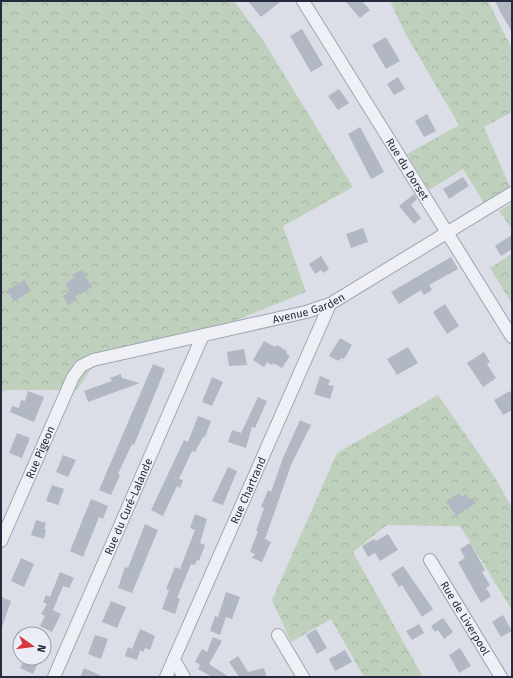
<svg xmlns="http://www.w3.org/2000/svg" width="513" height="678" font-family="'Fira Sans',sans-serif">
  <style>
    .forest { fill: url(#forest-crowns) }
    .building { fill: #b2b7c4 }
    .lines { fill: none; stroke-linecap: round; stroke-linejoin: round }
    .minor-casing { stroke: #a0a5b1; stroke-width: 14 }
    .minor { stroke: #eef0f5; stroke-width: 12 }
    .labels { text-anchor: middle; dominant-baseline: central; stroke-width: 3.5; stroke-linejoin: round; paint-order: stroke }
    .street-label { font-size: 11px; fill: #242b3e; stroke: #eaedf5 }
  </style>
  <defs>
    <pattern id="forest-crowns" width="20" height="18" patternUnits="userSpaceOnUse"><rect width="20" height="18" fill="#bfd1bc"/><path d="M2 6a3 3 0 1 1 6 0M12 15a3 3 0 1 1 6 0" fill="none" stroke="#a4b4a3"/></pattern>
  </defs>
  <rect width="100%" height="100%" fill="#dbdee7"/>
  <path class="forest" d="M1 1H234L263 40 353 187 283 226 306 292 237 320 206 340 94 364 77 390H7L1 392Z
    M390 1H488L512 49V112L484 127 510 187 484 203 463 169 429 190 407 154 459 125 405 33Z
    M512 203V229L499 211Z
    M512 254V304L490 268Z
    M438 395 493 474 512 508V610L460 526 387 525 353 552 423 677H364L331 619 291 642 272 600 337 453Z"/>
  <path class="building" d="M248 1H281L261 17Z
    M345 1H362L370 10 360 18Z
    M495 1H512V32L502 15Z
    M302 29 323 65 311 72 290 36Z
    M386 37 400 61 386 69 372 45Z
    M398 77 405 89 394 95 387 84Z
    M339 89 349 103 338 110 328 96Z
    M427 114 436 131 424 137 415 121Z
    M360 127 384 172 371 179 348 134Z
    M463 177 469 186 449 199 443 189Z
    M414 194 417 199 411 205 421 218 414 224 399 206Z
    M363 228 368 242 351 248 346 234Z
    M512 235V249L501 256 495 246Z
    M321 256 329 269 323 273 321 270 315 274 309 264Z
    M451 257 458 269 429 285 432 290 424 295 421 290 399 304 391 292Z
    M82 270 92 287 75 297 77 299 68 305 63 296 70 292 65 284 74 278 72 275Z
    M25 280 31 291 14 301 7 290Z
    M445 304 459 326 447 334 433 312Z
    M340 338 352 345 344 359 341 358 339 361 329 356Z
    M264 341 275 347 277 345 287 351 286 353 290 356 282 368 273 363 272 365 267 362 264 367 253 360Z
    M408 347 418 363 397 375 387 359Z
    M244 349 247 365 229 366 227 352Z
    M484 352 490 362 487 364 496 378 483 387 467 363Z
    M153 364 165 369 134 445 132 444 118 474 120 475 111 495 99 490Z
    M121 374 122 378 140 383 88 402 84 391 112 381 110 378Z
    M320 376 330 380 328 385 334 386 330 399 314 394Z
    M212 377 223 382 212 406 202 402Z
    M28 391 44 397 34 422 10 412 12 406 19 408 21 400 25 401Z
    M510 391 512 395V410L503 415 494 400Z
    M258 397 267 401 255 428 252 427 246 448 228 442 232 430 241 433Z
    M198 416 211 421 205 437H203L195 452 192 451 179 479 183 480 180 488 177 486 163 516 151 510 184 440 188 442Z
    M300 420 311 425 291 465 265 539 271 542 262 562 252 558 255 554 250 552 258 531H256L264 508 261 507 268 490 271 492 283 458Z
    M17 433 30 438 22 458 9 453Z
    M63 455 76 460 68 477 56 472Z
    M228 467 237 471 223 505 212 501Z
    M52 485 64 489 58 505 46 501Z
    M459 493 462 497 466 494 469 499 473 497 476 503 456 516 446 501Z
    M91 499 108 506 103 519 99 517 83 557 70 551Z
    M195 514 207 519 200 543 205 545 199 561 197 560 195 565 191 564 177 598 180 599 175 614 162 609 169 590 166 589 175 567 180 569 195 530 190 528Z
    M36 520 46 523 44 529H46L44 539 31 535Z
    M145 524 158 530 132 593 118 588 125 567 128 568Z
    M388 534 398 550 380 561 375 553 368 557 362 546 374 539 376 541Z
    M470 543 485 570 482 572 490 585 486 588 491 596 481 603 458 562 465 558 460 549Z
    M21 558 34 564 24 587 11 581Z
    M403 566 433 609 422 617 402 585 399 587 391 574Z
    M60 572 74 578 69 588 63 586 53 610 61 614 52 632 40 626 45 616 41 614 47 604 43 602 46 595 50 597Z
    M226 592 240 597 232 619 226 617 220 635 210 631 215 616 218 617Z
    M1 597 11 601 2 627H1Z
    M111 601 126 607 117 628 102 622Z
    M503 615 512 631 501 637 492 622Z
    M443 618 453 632 444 639 438 630 435 632 431 626Z
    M419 624 424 633 412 640 406 631Z
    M140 629 155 636 150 650 145 648 143 652 140 650 137 660 125 656 128 647 132 649Z
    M316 629 327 648 317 654 306 635Z
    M95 635 108 639 101 659 88 654Z
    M213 637 222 641 209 664 229 677H212L198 669 200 665 195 662 202 649 207 652Z
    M460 648 471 666 459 673 449 655Z
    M345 650 352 662 335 671 329 659Z
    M238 656 248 672 264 668 267 677H239L229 662Z
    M25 658H40L33 674 20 668Z
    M84 668 104 677H80Z"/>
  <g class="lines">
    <g class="minor-casing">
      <g id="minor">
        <path id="s1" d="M303 1 512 337"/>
        <path id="s2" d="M1 541 73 377 81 366 93 360 306 312 330 304 512 193"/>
        <path id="s3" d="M430 560 501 677"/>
        <path d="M278 635 303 677"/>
        <path d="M174 660 184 677"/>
        <path id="s4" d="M54 677 203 335"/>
        <path id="s5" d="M166 677 330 304"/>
      </g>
    </g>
    <use href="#minor" class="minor"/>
  </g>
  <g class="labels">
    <g class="street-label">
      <text stroke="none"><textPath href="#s1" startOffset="198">Rue du Dorset</textPath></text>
      <text stroke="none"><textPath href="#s2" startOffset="428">Avenue Garden</textPath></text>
      <text stroke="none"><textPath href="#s2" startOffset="97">Rue Pigeon</textPath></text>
      <text stroke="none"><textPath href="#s5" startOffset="204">Rue Chartrand</textPath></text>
      <text stroke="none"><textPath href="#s4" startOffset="186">Rue du Curé-Lalande</textPath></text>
      <text stroke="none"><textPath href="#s3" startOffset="68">Rue de Liverpool</textPath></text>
    </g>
  </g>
  <rect width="513" height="678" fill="none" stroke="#242b3e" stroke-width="4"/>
  <g transform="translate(32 646) rotate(104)"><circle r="19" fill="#eaedf5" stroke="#9b9fac"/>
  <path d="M0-3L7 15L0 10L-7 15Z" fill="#d6353d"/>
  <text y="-6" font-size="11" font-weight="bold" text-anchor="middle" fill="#242b3e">N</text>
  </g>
</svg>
